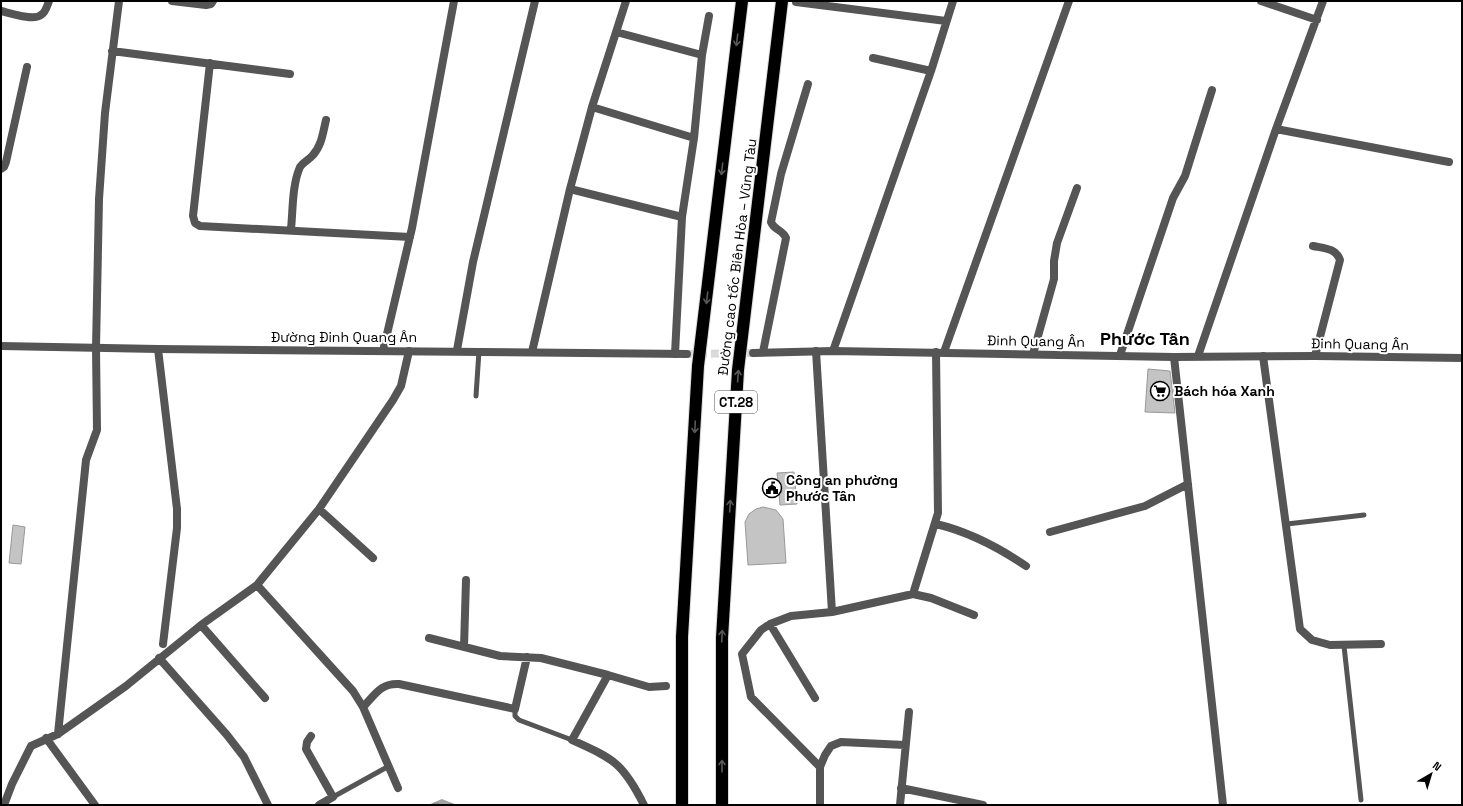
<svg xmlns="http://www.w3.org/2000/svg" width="1463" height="806" font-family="'Space Grotesk',sans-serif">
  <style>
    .water { fill: url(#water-waves) }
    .building { fill: #c4c4c4; stroke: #999 }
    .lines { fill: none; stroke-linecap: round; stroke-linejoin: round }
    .tertiary-tunnel { stroke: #d9d9d9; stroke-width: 8; stroke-dasharray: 8 4; stroke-linecap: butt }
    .motorway-casing { stroke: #dbdbdb; stroke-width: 14 }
    .service { stroke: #555; stroke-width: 5 }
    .minor { stroke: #555; stroke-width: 8 }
    .tertiary { stroke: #555; stroke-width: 8 }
    .motorway { stroke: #000; stroke-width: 12 }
    .oneway { stroke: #595959 }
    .labels { text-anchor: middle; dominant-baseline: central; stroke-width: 4; stroke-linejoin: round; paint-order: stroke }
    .shield { fill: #fff; stroke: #4c4c4c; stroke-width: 1 }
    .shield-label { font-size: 13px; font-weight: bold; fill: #000 }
    .street-label { font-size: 14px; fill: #000; stroke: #fff }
    .poi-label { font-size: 14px; font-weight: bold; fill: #000; stroke: #fff; text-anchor: start }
    .district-label { font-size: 18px; font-weight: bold; fill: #000; stroke: #fff }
  </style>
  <defs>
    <pattern id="water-waves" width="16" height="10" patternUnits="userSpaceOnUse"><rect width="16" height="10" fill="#a3a3a3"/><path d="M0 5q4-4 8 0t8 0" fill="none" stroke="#8b8b8b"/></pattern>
  </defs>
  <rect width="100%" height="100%" fill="#fff"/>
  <path class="water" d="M442 799 457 805H428Z"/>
  <path class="building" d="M1148 369 1170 371 1175 413 1145 412Z
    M794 472 797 504 780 505 777 473Z
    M763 507 776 510 783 519 786 563 748 565 745 522 749 514 756 509Z
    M13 525 25 527 21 564 9 563Z"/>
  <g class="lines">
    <path class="tertiary-tunnel" d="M687 354 753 353"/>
    <g class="motorway-casing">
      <path id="motorway" d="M682 805V637L698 366 742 1
        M722 805V638L738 370 782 1"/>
    </g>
    <path class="service" d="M476 396 479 351
      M1287 524 1364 515
      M1344 646 1361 800
      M515 709V716L519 720 572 740
      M333 797 389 766"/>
    <path class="minor" d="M172 1 206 5 211 4 213 1
      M1261 1 1317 20
      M796 2 946 21
      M1 11C10 13 34 21 41 15 46 12 47 6 49 1
      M616 32 702 55
      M112 51 290 74
      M873 58 931 71
      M210 63 193 216 195 223 200 226 410 237
      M592 107 626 1
      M1276 129 1449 162
      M1 169 4 167 6 162 27 67
      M570 189 682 217 694 138 702 55 709 16
      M291 229C293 210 292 185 300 167 304 161 309 160 313 155 322 145 323 132 326 120
      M1313 246C1323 248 1336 248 1340 260L1315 356
      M158 349 177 509V528L163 644
      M457 350 473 262 535 1
      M383 351 412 228 454 1
      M816 351 832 612
      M833 351 931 71 953 1
      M532 352 570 189 592 107 694 138
      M763 352 786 238C783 230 774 230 771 222L781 174 808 84
      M944 352 1069 1
      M675 354 682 217
      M1033 354 1054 279V261L1057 243 1077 188
      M1120 355 1173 198 1185 176 1212 90
      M1198 356 1276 129 1323 1
      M1263 356 1300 629 1312 640 1330 645 1381 644
      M1174 357 1223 805
      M319 509 373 558
      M936 524C970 532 998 547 1026 566
      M1050 532 1145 506 1188 484
      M257 585 353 691 363 707 398 788
      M913 594 938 513 936 352
      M770 624 815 698
      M201 625 265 698
      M429 638 500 656 541 658 608 675 649 687 666 686
      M464 647 466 580
      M159 658 227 735 244 757 268 805
      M608 675 572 740C614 759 623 763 644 805
      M363 707C375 695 380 683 399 684L515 709 527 657
      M58 734 86 460 97 430 96 348 99 199 105 113 119 1
      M311 736 307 742 306 749 333 797 319 805
      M46 738 95 805
      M820 767 751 697 742 654 761 630 770 624 791 616 832 612 913 594 931 598 974 615
      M901 788 983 805
      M4 805 12 784 31 746 58 734 126 686 201 625 257 585 319 509 393 400 401 386 409 351
      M820 805V767L825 755 831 746 841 742 905 745
      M900 805 909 712"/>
    <path class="tertiary" d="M1 346 158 349 687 354
      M753 353 833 351 1174 357 1315 356 1462 358"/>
    <use href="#motorway" class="motorway"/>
  </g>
  <defs><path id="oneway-shaft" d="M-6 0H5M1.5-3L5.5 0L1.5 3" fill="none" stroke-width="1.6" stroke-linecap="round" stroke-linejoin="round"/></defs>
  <g class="oneway">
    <use href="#oneway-shaft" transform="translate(737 40) rotate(97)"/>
    <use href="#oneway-shaft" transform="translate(722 169) rotate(97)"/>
    <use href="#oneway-shaft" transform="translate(707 298) rotate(97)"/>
    <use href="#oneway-shaft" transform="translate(738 376) rotate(-86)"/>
    <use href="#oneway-shaft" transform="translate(695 427) rotate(93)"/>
    <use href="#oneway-shaft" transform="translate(730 506) rotate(-87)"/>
    <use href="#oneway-shaft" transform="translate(722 636) rotate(-88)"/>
    <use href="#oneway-shaft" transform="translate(722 766) rotate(-90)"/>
  </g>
  <defs>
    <g id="supermarket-ring" transform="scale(1)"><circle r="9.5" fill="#fff" stroke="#000" stroke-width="1.5"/><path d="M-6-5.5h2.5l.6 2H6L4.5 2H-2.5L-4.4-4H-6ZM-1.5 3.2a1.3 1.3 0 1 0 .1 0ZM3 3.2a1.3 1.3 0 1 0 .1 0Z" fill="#000"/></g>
    <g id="civic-ring" transform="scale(1)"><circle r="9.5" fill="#fff" stroke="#000" stroke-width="1.5"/><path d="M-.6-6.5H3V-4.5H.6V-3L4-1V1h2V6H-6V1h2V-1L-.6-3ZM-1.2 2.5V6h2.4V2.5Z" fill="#000"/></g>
  </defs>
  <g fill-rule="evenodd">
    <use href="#supermarket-ring" x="1160" y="391"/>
    <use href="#civic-ring" x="772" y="488"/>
  </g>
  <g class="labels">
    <rect class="shield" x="715" y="391" width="42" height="22" rx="3"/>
    <g class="shield-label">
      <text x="736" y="402">CT.28</text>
    </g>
    <g class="street-label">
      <text transform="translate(737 257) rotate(-83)">Đường cao tốc Biên Hòa – Vũng Tàu</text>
      <text x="344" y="337">Đường Đinh Quang Ân</text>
      <text transform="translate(1036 341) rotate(1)">Đinh Quang Ân</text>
      <text transform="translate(1360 344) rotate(1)">Đinh Quang Ân</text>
    </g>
    <g class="poi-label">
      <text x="1174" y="391">Bách hóa Xanh</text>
      <text x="786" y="480">Công an phường<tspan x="786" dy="16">Phước Tân</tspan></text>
    </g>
    <g class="district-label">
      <text x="1145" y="338">Phước Tân</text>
    </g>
  </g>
  <rect width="1463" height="806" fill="none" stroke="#000000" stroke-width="4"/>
  <g transform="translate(1431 774) rotate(38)" stroke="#ffffff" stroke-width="3" paint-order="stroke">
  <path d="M0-3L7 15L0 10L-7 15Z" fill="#000000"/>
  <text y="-6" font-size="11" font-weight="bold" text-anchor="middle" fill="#000000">N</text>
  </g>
</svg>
